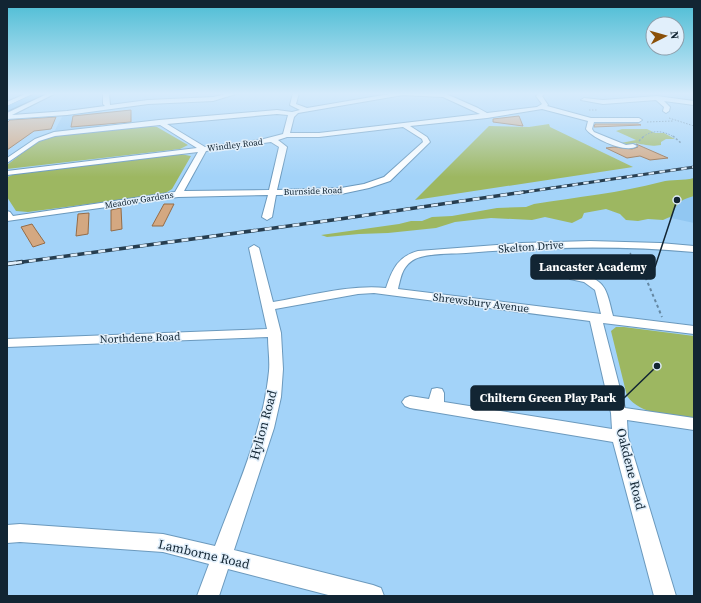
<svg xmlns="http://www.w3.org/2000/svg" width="701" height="603" font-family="'Source Serif 4',serif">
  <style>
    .built { fill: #91c7f2 }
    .green { fill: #9db761 }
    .building { fill: #d4a881; stroke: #956c47 }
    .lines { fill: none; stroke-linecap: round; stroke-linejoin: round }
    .minor-casing { stroke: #6b99bd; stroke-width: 2 }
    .highway-casing { stroke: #4e86b0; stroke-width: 2 }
    .path-far2 { stroke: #6487a2; stroke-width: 1; stroke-dasharray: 1.5 1.5; stroke-linecap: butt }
    .path-far1 { stroke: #6487a2; stroke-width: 1.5; stroke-dasharray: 2 2; stroke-linecap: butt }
    .path { stroke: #6487a2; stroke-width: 2; stroke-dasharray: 3 3; stroke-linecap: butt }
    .minor { fill: #fff; fill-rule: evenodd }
    .highway { fill: #6fbaf3; fill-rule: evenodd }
    .rail-far2-casing { stroke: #273e50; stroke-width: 3 }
    .rail-far1-casing { stroke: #273e50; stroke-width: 3.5 }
    .rail-casing { stroke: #273e50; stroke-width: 4.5 }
    .rail-far2 { stroke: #e1effb; stroke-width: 2; stroke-dasharray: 5.5; stroke-linecap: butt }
    .rail-far1 { stroke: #e1effb; stroke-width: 2.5; stroke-dasharray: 7; stroke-linecap: butt }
    .rail { stroke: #e1effb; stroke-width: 3; stroke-dasharray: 9; stroke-linecap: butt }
    .labels { text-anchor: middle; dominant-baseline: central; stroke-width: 3; stroke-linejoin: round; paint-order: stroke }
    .far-street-label { font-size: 9px; fill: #122533; stroke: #e1effb }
    .street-label { font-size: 11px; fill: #122533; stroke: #e1effb }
    .near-street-label { font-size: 13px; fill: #122533; stroke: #e1effb }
    .leader { fill: none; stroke: #122533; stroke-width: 1.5 }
    .callout-dot { fill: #122533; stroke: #e1effb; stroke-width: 1.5 }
    .callout { fill: #122533; stroke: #122533; stroke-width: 1.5 }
    .callout-label { font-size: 12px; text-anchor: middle; font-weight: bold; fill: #fff }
  </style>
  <rect width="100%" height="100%" fill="#a3d3f9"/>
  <path class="built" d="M102 109 101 127 54 132 63 115Z
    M694 192V223L625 208Z"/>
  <path class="green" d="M549 124 550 127 633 167 415 200 489 126 529 127Z
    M145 125 157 127 188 145 180 149 7 169V165L39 140 45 137Z
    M622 129H647L655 133H664L675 139H666L661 142V145C648 147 645 144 633 143V145L621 143 636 140 616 131Z
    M180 154 191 156 172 189 164 194 28 212 16 211 7 197V177L15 174Z
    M694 178V196C680 200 676 203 672 216L663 220 648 219 638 221 626 220 620 214 606 209 584 213 582 218 572 223 545 217 532 220 491 218 455 222 436 228 388 233 359 234 327 237 321 235 399 224 411 221H422L432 217 452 216 497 208 526 207 534 204C577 197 620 193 661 182 672 179 683 181 694 178Z
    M616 327H624L694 336V418C671 414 641 416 627 396L611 331Z"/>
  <path class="building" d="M131 110V122L71 127 73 116Z
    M519 116 523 126 493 122V119Z
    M56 117 51 129 34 131 7 150V123L10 120Z
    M595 124H638L641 125 594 127Z
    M636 144 668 158 650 160 640 156 627 158 606 148 614 147 632 149 638 147Z
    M164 204H174L163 226H152Z
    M121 208 122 229 111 231V210Z
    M89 213 88 234 76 236 78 214Z
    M32 224 36 230 45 243 33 247 21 227Z"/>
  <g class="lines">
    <g class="minor-casing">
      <path id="minor" d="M27 93H34L7 106V102Z
        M49 93H56L12 115 67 111 105 106 103 104V93H109L110 105 148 100 213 97 230 93H239L213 101 148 104 67 115 7 119V113Z
        M293 93H299L296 104 307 108 395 93H444L478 108 487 113 537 107 542 104 536 96 540 93H546L542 96 548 105 547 106 591 118H639L642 120 639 122H594L592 129 594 132 626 145 633 144 637 146C626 154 592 138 586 129L588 121 542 109 487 118 410 126 427 137 430 142 390 181 369 188 341 194 276 195 272 217 267 220 262 217 268 195 178 197 7 221V211L10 212 13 216 175 192 198 152 7 175V171L197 148 160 125 55 136 39 141 7 163V158L35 139 54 132 159 120 277 110 292 112 300 110 290 105ZM403 95 443 97 480 114 319 133H290L294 117 298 113ZM277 114 288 115 283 134 260 140 205 147 167 124ZM403 127 422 139 423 142 384 177 364 184 341 188 277 190 287 147 278 140 287 137H319ZM271 142 279 147 269 190 184 191 206 151Z
        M657 96 694 101V105L664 101 670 107 669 111 666 113 663 111 664 107 656 100 603 104 581 100 584 98 603 100Z
        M590 241 660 243 694 246V252C618 245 542 247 466 253 452 254 427 253 415 259 402 266 401 277 398 289L601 314 595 290 584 282 570 279 568 277 574 274C606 278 606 288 613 316L694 326V334L603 323 625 408 694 418V430L627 420 628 437 676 596H654L613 442 410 408 405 406 402 402 405 398 410 396 429 399 432 389 437 388 442 389 444 393V402L612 429 611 413 590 321 374 293 358 294 275 309 281 333 283 369 281 397 274 428 234 550 373 585 381 588 384 596H332L228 569 219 596H197L209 564 163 552 20 542 7 543V525L20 524 163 534 215 546C236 489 263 432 269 371 270 360 268 348 268 337L7 347V339L267 329 249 248 254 245 259 248 273 302C308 296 352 284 386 288 392 270 398 256 418 251L522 243Z"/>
    </g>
    <g class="highway-casing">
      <path id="highway" d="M37 93H47L7 111V106Z"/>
    </g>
    <path class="path-far2" d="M589 110H598
      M669 118 694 126
      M647 122 673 121
      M643 137C653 129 664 131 674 137"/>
    <path class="path-far1" d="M673 136 681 143
      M639 141 644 136
      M630 253 636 263"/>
    <path class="path" d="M636 262 645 276 662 317"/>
    <use href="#minor" class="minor"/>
    <use href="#highway" class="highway"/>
    <g class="rail-far2-casing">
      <path id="rail-far2" d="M518 193 694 167"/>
    </g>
    <g class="rail-far1-casing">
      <path id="rail-far1" d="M15 263 340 219 524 192"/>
    </g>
    <g class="rail-casing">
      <path id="rail" d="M7 264 22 262"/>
    </g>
    <use href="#rail-far2" class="rail-far2"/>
    <use href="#rail-far1" class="rail-far1"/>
    <use href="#rail" class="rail"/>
  </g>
  <linearGradient id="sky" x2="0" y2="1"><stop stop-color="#4bbcd4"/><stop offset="0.53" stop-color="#d6ebfc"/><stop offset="1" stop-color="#d6ebfc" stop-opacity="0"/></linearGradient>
  <rect width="701" height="177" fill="url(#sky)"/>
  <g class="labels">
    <g class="far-street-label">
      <text transform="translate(235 145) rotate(-7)">Windley Road</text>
      <text transform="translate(313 191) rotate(-2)">Burnside Road</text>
      <text transform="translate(139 200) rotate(-9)">Meadow Gardens</text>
    </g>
    <g class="street-label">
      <text transform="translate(531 247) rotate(-4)">Skelton Drive</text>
      <text transform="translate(481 303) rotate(7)">Shrewsbury Avenue</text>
      <text transform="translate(140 338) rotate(-2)">Northdene Road</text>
    </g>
    <g class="near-street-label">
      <text transform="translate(263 425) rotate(-75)">Hylion Road</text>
      <text transform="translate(631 469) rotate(76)">Oakdene Road</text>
      <text transform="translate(204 554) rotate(13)">Lamborne Road</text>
    </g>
  </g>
  <path class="leader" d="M677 200L655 267M657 366L624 398"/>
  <g class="callout-dot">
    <circle cx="677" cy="200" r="4"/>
    <circle cx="657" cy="366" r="4"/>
  </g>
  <g class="callout">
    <rect x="531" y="255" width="124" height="24" rx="4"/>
    <rect x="471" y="386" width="153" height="24" rx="4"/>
  </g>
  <g class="callout-label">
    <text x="593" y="271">Lancaster Academy</text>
    <text x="548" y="402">Chiltern Green Play Park</text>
  </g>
  <rect width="701" height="603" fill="none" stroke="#122533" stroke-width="16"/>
  <g transform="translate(665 36) rotate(84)"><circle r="19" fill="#e1effb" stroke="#8e9eab"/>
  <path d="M0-3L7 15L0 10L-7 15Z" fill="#8a5009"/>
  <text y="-6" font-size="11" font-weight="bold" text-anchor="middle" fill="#122533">N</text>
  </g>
</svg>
